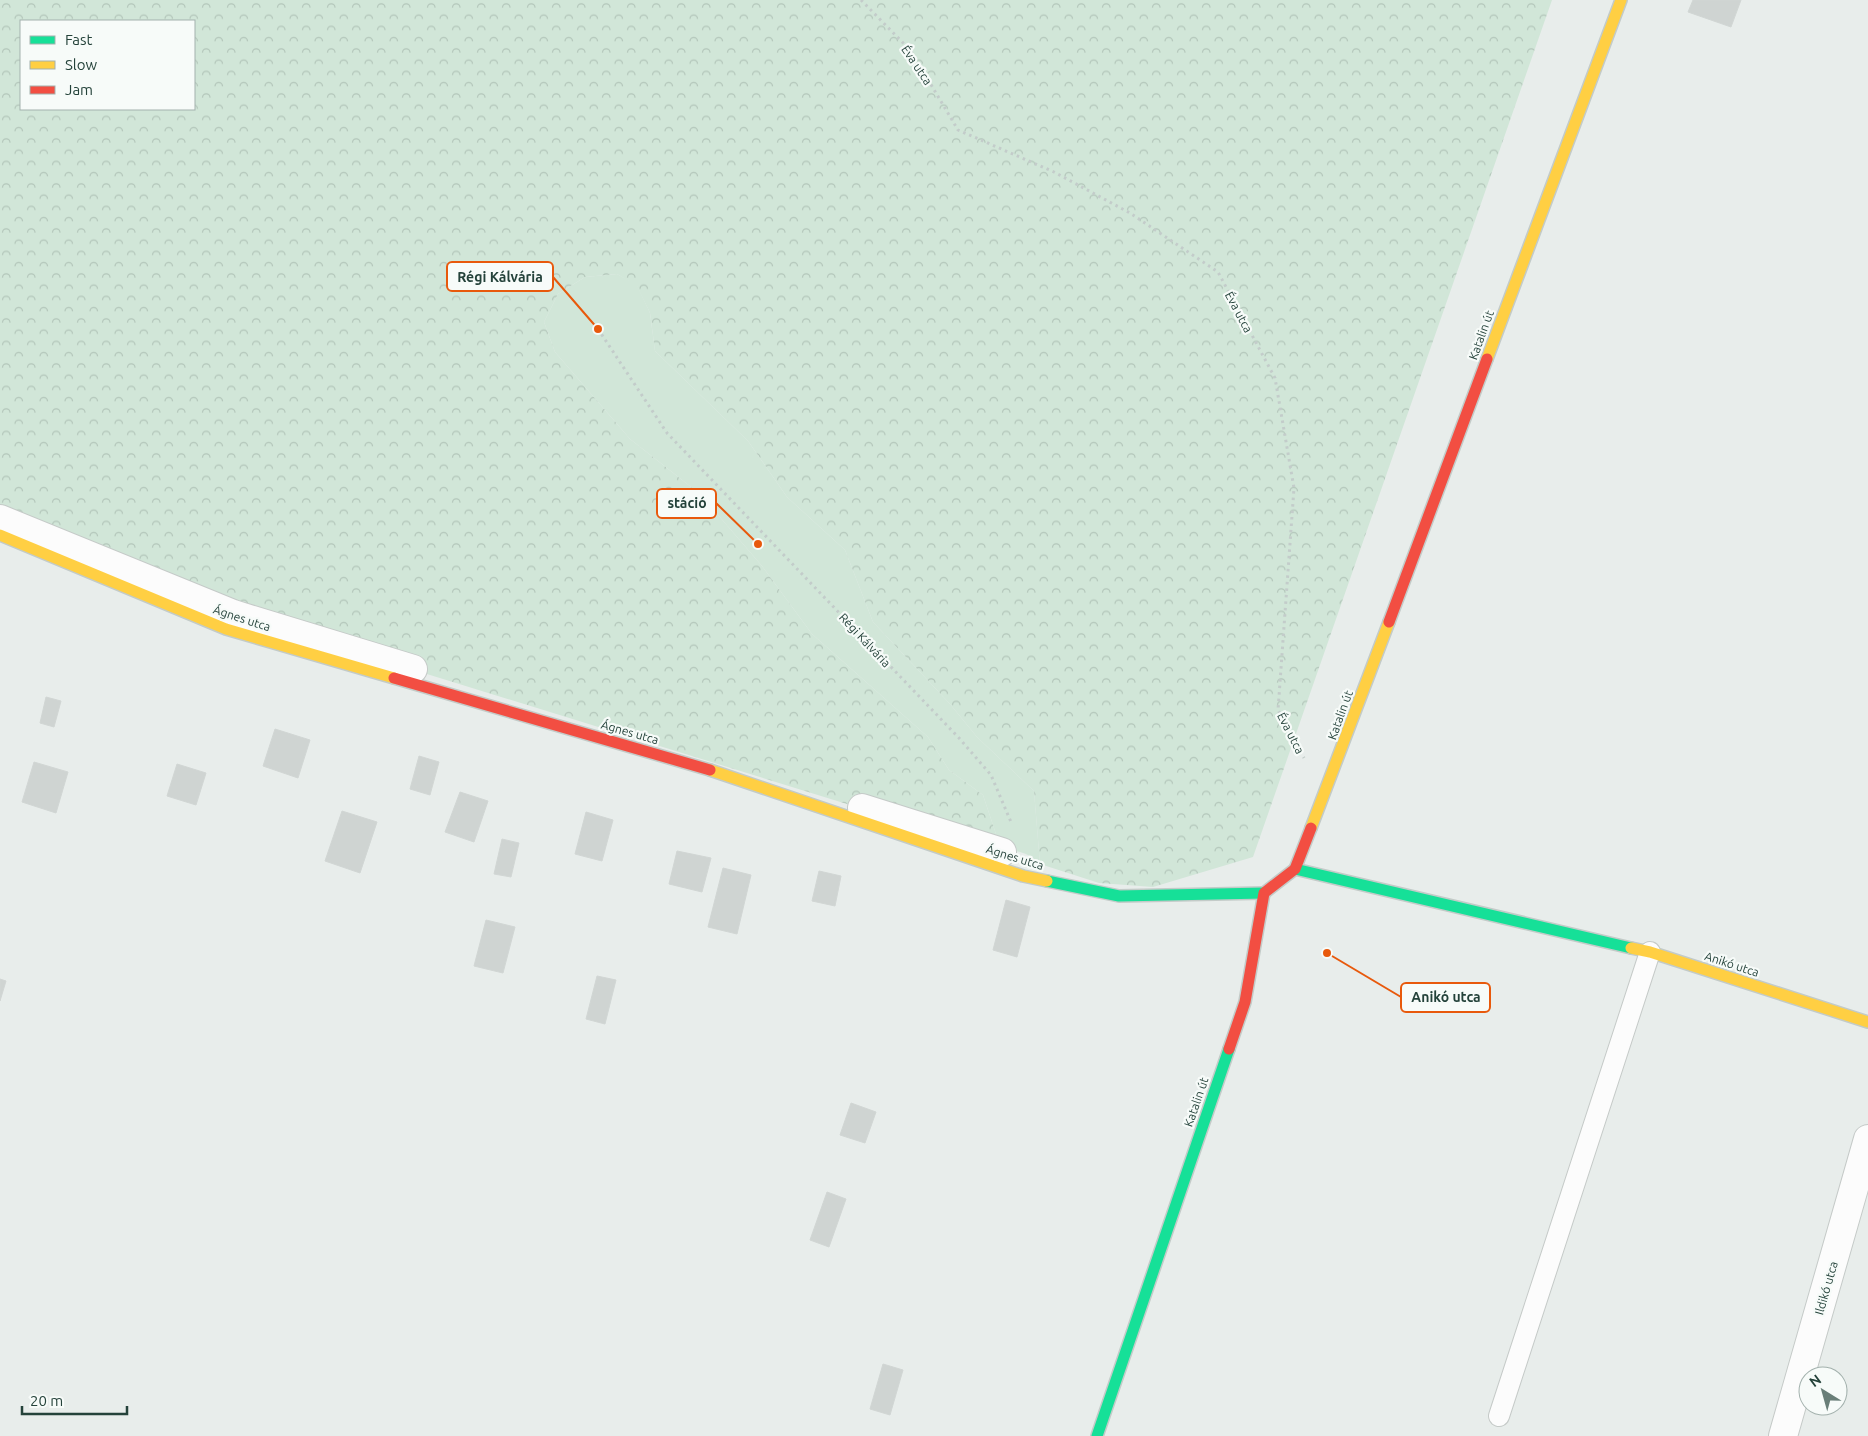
<svg xmlns="http://www.w3.org/2000/svg" width="1868" height="1436" font-family="Ubuntu,sans-serif">
  <style>
    .green { fill: #d1e6d8 }
    .forest { fill: url(#forest-crowns); fill-rule: evenodd }
    .building { fill: #cfd4d2; stroke: #d1d6d4 }
    .lines { fill: none; stroke-linecap: round; stroke-linejoin: round }
    .lane-casing { stroke: #c5cac8; stroke-width: 22 }
    .street-casing { stroke: #c5cac8; stroke-width: 30 }
    .fast-casing { stroke: #c3cbc8; stroke-width: 14 }
    .slow-casing { stroke: #c3cbc8; stroke-width: 14 }
    .jam-casing { stroke: #c3cbc8; stroke-width: 14 }
    .path { stroke: #c3ccca; stroke-width: 3; stroke-dasharray: 2.5 4; stroke-linecap: butt }
    .lane { stroke: #fcfcfc; stroke-width: 20 }
    .street { stroke: #fcfcfc; stroke-width: 28 }
    .fast { stroke: #16e098; stroke-width: 11 }
    .slow { stroke: #ffcf43; stroke-width: 11 }
    .jam { stroke: #f24e42; stroke-width: 11 }
    .labels { text-anchor: middle; dominant-baseline: central; stroke-width: 4.5; stroke-linejoin: round; paint-order: stroke }
    .street-label { font-size: 12px; fill: #24423a; stroke: #f7fbf9 }
    .leader { fill: none; stroke: #e8590c; stroke-width: 2 }
    .callout-dot { fill: #e8590c; stroke: #f7fbf9; stroke-width: 2 }
    .callout { fill: #f7fbf9; stroke: #e8590c; stroke-width: 2 }
    .callout-label { font-size: 14px; text-anchor: middle; font-weight: bold; fill: #24423a }
  </style>
  <defs>
    <pattern id="forest-crowns" width="20" height="18" patternUnits="userSpaceOnUse" patternTransform="scale(1.25)"><rect width="20" height="18" fill="#d1e6d8"/><path d="M2 6a3 3 0 1 1 6 0M12 15a3 3 0 1 1 6 0" fill="none" stroke="#b3c6ba"/></pattern>
  </defs>
  <rect width="100%" height="100%" fill="#e8edeb"/>
  <path class="green" d="M617 274 637 285 650 313 655 351 748 441 787 497 845 550 873 622 950 704 977 737 1034 791 1040 864C1028 853 1018 849 1002 852L983 795 949 770 928 737 812 634 762 566 700 494 630 439 555 352 544 322 558 294 585 277Z"/>
  <path class="forest" d="M0 0H1552L1253 857 1153 887 1099 883 1040 864 1034 791 977 737 950 704 873 622 845 550 787 497 748 441 655 351 650 313 637 286 617 274 585 277 558 294 544 322 555 352 630 439 700 494 762 566 812 634 928 737 949 770 983 795 1002 852 233 614 0 519ZM21 21H194V109H21Z"/>
  <path class="building" d="M1693 0H1741L1731 27 1688 12Z
    M46 697 61 701 54 727 40 723Z
    M275 729 310 740 298 778 263 766Z
    M419 756 439 762 430 795 410 789Z
    M34 762 68 772 56 813 22 802Z
    M177 764 206 773 196 805 167 796Z
    M460 792 488 801 474 842 445 832Z
    M342 811 377 822 360 873 325 861Z
    M586 812 613 820 602 861 575 854Z
    M502 839 519 843 511 877 494 874Z
    M677 851 711 858 702 892 669 884Z
    M723 868 751 875 737 934 708 927Z
    M819 871 841 876 835 906 812 901Z
    M1006 900 1030 907 1017 957 993 950Z
    M486 920 515 927 503 973 474 966Z
    M597 976 616 980 605 1024 586 1019Z
    M0 979 6 981 0 1001Z
    M851 1103 876 1112 865 1143 840 1135Z
    M827 1192 846 1199 829 1247 810 1240Z
    M883 1364 903 1370 890 1415 870 1409Z"/>
  <g class="lines">
    <g class="lane-casing">
      <path id="lane" d="M1499 1416 1650 952"/>
    </g>
    <g class="street-casing">
      <path id="street" d="M0 519 233 614 413 669
        M862 808 1002 852
        M1783 1436 1868 1139"/>
    </g>
    <g class="fast-casing">
      <path id="fast" d="M1295 869 1631 948
        M1047 881 1119 896 1264 893
        M1097 1436 1229 1049"/>
    </g>
    <g class="slow-casing">
      <path id="slow" d="M1487 359 1621 0
        M0 535 226 629 394 678
        M710 770 1023 876 1047 881
        M1311 828 1389 622
        M1631 948 1650 952 1868 1022"/>
    </g>
    <g class="jam-casing">
      <path id="jam" d="M1389 622 1487 359
        M394 678 710 770
        M1229 1049 1245 1002 1264 893 1295 869 1311 828"/>
    </g>
    <path class="path" d="M861 0 911 51 958 130 1054 172 1130 213 1218 272 1275 378 1294 488 1278 710 1304 758
      M598 329 667 433 959 738 991 775 1011 822"/>
    <use href="#lane" class="lane"/>
    <use href="#street" class="street"/>
    <use href="#fast" class="fast"/>
    <use href="#slow" class="slow"/>
    <use href="#jam" class="jam"/>
  </g>
  <g class="labels">
    <g class="street-label">
      <text transform="translate(917 65) rotate(56)">Éva utca</text>
      <text transform="translate(1239 312) rotate(62)">Éva utca</text>
      <text transform="translate(1481 335) rotate(-70)">Katalin út</text>
      <text transform="translate(242 618) rotate(18)">Ágnes utca</text>
      <text transform="translate(865 640) rotate(47)">Régi Kálvária</text>
      <text transform="translate(1340 715) rotate(-70)">Katalin út</text>
      <text transform="translate(630 732) rotate(16)">Ágnes utca</text>
      <text transform="translate(1291 733) rotate(63)">Éva utca</text>
      <text transform="translate(1015 857) rotate(17)">Ágnes utca</text>
      <text transform="translate(1732 964) rotate(18)">Anikó utca</text>
      <text transform="translate(1196 1102) rotate(-71)">Katalin út</text>
      <text transform="translate(1826 1288) rotate(-74)">Ildikó utca</text>
    </g>
  </g>
  <path class="leader" d="M598 329L553 277M758 544L716 503M1327 953L1401 997"/>
  <g class="callout-dot">
    <circle cx="598" cy="329" r="5"/>
    <circle cx="758" cy="544" r="5"/>
    <circle cx="1327" cy="953" r="5"/>
  </g>
  <g class="callout">
    <rect x="447" y="262" width="106" height="29" rx="5"/>
    <rect x="657" y="489" width="59" height="29" rx="5"/>
    <rect x="1401" y="983" width="89" height="29" rx="5"/>
  </g>
  <g class="callout-label">
    <text x="500" y="282">Régi Kálvária</text>
    <text x="687" y="508">stáció</text>
    <text x="1446" y="1002">Anikó utca</text>
  </g>
  <rect x="20" y="20" width="175" height="90" fill="#f7fbf9" stroke="#a3b1ad"/>
  <rect x="30" y="36" width="25" height="8" fill="#16e098" stroke="#a3b1ad"/>
  <text x="65" y="45" font-size="15" fill="#24423a">Fast</text>
  <rect x="30" y="61" width="25" height="8" fill="#ffcf43" stroke="#a3b1ad"/>
  <text x="65" y="70" font-size="15" fill="#24423a">Slow</text>
  <rect x="30" y="86" width="25" height="8" fill="#f24e42" stroke="#a3b1ad"/>
  <text x="65" y="95" font-size="15" fill="#24423a">Jam</text>
  <g transform="translate(1823 1391) rotate(323)"><circle r="24" fill="#f7fbf9" stroke="#a3b1ad"/>
  <path d="M0-4L9 19L0 12L-9 19Z" fill="#697e78"/>
  <text y="-8" font-size="14" font-weight="bold" text-anchor="middle" fill="#24423a">N</text>
  </g>
  <path d="M22 1406v8h105v-8" fill="none" stroke="#24423a" stroke-width="2.5"/>
  <text x="30" y="1406" font-size="15" fill="#24423a" stroke="#f7fbf9" stroke-width="4" paint-order="stroke">20 m</text>
</svg>
